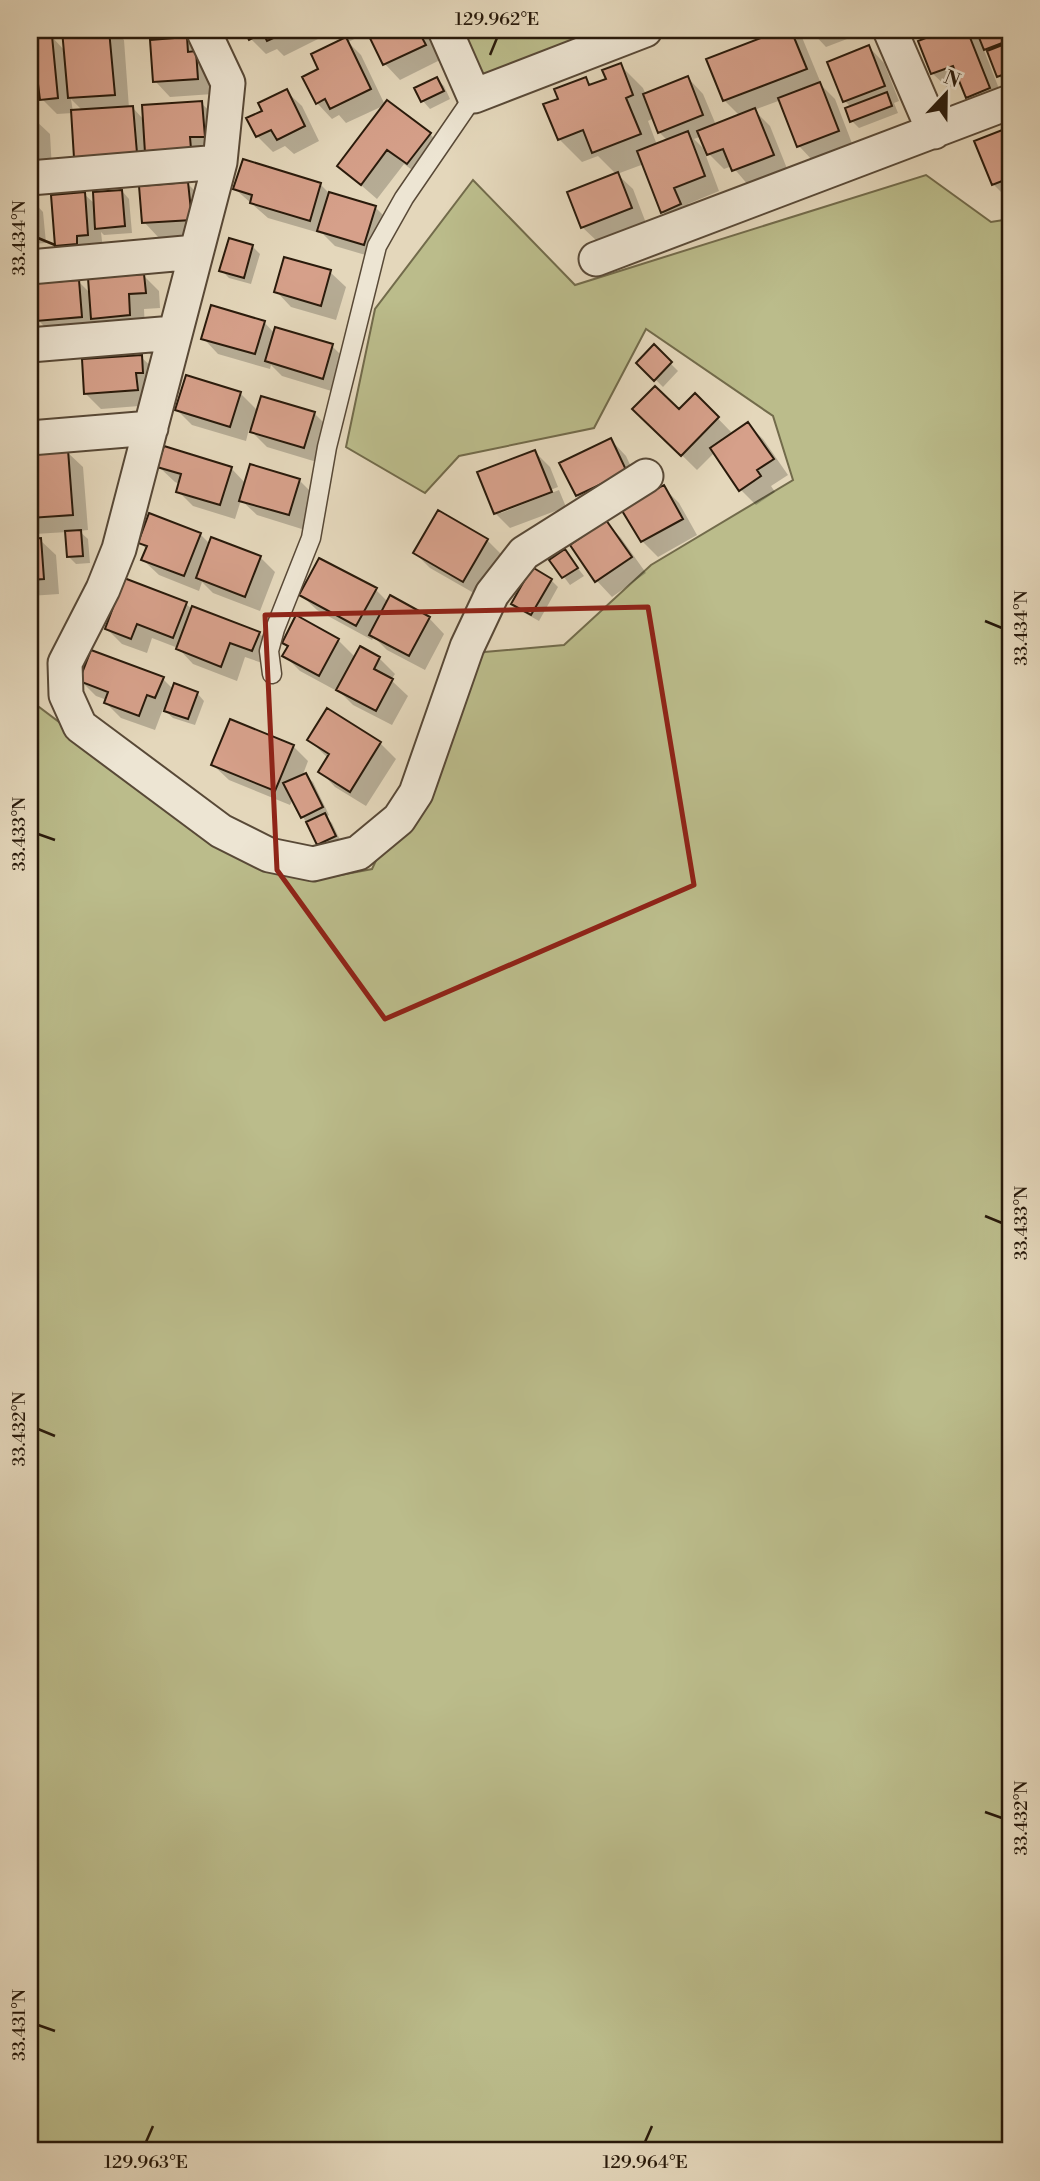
<svg xmlns="http://www.w3.org/2000/svg" width="1040" height="2181" font-family="'Libre Bodoni',serif">
  <style>
    .green { fill: #bbbc8b; stroke: #726b4b; stroke-width: 2 }
    .shadow { fill: #0003; fill-rule: evenodd }
    .building { fill: #d6a08a; stroke: #291a0b; stroke-width: 2 }
    .lines { fill: none; stroke-linecap: round; stroke-linejoin: round }
    .service-casing { stroke: #584937; stroke-width: 21 }
    .minor-casing { stroke: #584937; stroke-width: 37 }
    .service { stroke: #ede5d3; stroke-width: 18 }
    .minor { stroke: #ede5d3; stroke-width: 33 }
    .marked { fill: none; stroke: #8f2418; stroke-width: 5; stroke-linejoin: round }
    .ticks { fill: none; stroke: #291a0b; stroke-width: 2.5 }
    .neatline { fill: none; stroke: #291a0b; stroke-width: 2.5 }
    .ticks-label { font-size: 18px; text-anchor: middle; fill: #291a0b }
  </style>
  <rect width="100%" height="100%" fill="#e4d7bb"/>
  <filter id="stains"><feTurbulence type="fractalNoise" baseFrequency=".00286" numOctaves="4"/><feColorMatrix values="0 0 0 0 .2 0 0 0 0 .09 0 0 0 0 .02 0 0 0 .5 -.17"/></filter>
  <radialGradient id="worn" r=".72"><stop offset=".6" stop-color="#630" stop-opacity="0"/><stop offset="1" stop-color="#630" stop-opacity=".3"/></radialGradient>
  <path class="green" d="M457 30H621L484 83Z
    M926 175 991 222 1010 219V2151H30V705L39 707 244 861 314 880 372 869 473 653 564 645 651 565 793 480 773 416 646 329 594 428 459 456 425 493 346 447 375 309 473 180 575 285Z"/>
  <path class="shadow" d="M30 30H57L47 37H52L66 52 64 30H113L124 40 129 108H133L144 120 201 103 217 118 219 151 152 168 73 113 57 114 42 99 41 92 32 83 38 56 37 45 30 51ZM71 99 83 111 73 112Z
    M246 30H324L326 35 284 56 277 49 266 54 251 39Z
    M335 30H425L440 60 400 80 385 64 369 32 348 42 361 55 385 105 346 123 339 115 332 119 317 103 321 70 345 40Z
    M759 30H799L822 86 835 99 853 146 814 162 799 146 781 100 754 110 770 126 788 171 749 186 732 166 724 169 709 154 702 136 694 139 703 148 719 191 688 204 695 220 678 227 663 212 644 164 617 174 633 189 646 223 598 242 582 227 616 174 598 156 582 162 559 139 560 100 585 79 593 86 608 80 620 65 643 88 646 95 688 78 703 94 716 125 740 116 724 100 763 39ZM654 118 659 132 668 141 657 145 648 121Z
    M810 30H868V31L826 47Z
    M935 30H969L984 44 978 30H1010V82L1006 83 999 76 990 53 982 45 1005 104 983 112 967 97 962 83 948 88 932 73 939 34Z
    M186 39 202 54 211 69 213 94 170 97 155 81Z
    M869 47 884 63 899 101 894 103 898 113 859 128 852 121V108L845 101Z
    M437 79 444 86 450 99 430 109 423 101 416 89Z
    M286 91 302 106 319 141 294 154 285 146 273 152 257 136 248 119 264 111Z
    M30 119H34L50 134 52 170 30 172Z
    M1010 129V199L1009 200 993 184 977 142Z
    M430 134 445 150 423 178 404 164 377 199 339 166Z
    M188 184 203 199 206 235 159 238 144 222Z
    M320 184 329 193 375 207 390 222 379 259 335 246 323 234 268 218 235 189Z
    M122 191 129 199 132 233 104 235 101 232 103 250 72 260 57 245 84 194 95 204Z
    M30 198 43 212 46 243 30 244Z
    M252 246 260 254 251 284 229 278 221 270Z
    M330 272 346 287 336 320 291 307 276 291Z
    M144 276 159 291 160 308 144 309 145 330 108 333 96 321 97 332 53 335 38 320 79 282 91 294Z
    M264 322 275 334 332 346 347 361 338 393 282 376 271 365 270 369 218 354 203 338Z
    M654 347 678 371 663 387 639 363Z
    M141 357 157 372 152 405 101 409 86 394Z
    M240 393 258 411 262 398 315 414 330 429 320 463 267 447 249 429 246 441 192 425 177 410Z
    M695 395 733 434 748 424 763 439 788 475 771 486 775 492 756 505 740 489 715 452 697 470 635 409 679 412Z
    M611 440 626 456 641 488 592 511 577 495Z
    M67 452 83 467 88 530 79 531 88 539 90 563 76 564 68 556 67 532 35 534 30 529V455Z
    M535 452 550 467 558 487 501 509V513L559 490 566 507 510 528 495 513Z
    M159 467 231 468 246 484 299 480 315 496 305 530 257 515 241 500 235 519 193 506 178 491 180 484 175 482Z
    M663 487 679 503 697 535 658 557 642 541 624 510Z
    M606 522 621 538 646 573 612 597 597 581 572 545Z
    M200 534 210 544 260 557 275 572 260 611 213 593 202 582 199 591 159 575 143 560 147 550 140 542Z
    M30 540H40L56 555 59 594 30 596Z
    M487 540 502 555 479 596 430 568 415 553Z
    M565 552 584 576 570 585 552 561Z
    M551 580 558 587 539 621 521 611 513 604Z
    M376 590 388 602 429 618 444 634 425 670 387 650 374 637 372 640 317 610 301 595Z
    M186 604 193 610 259 633 274 648 268 665 245 657 237 681 193 664 178 648 152 638 147 653 122 644 107 629Z
    M338 640 355 657 379 658 395 674 391 680 408 696 392 725 353 705 336 688 335 690 300 671 285 656 289 648 284 642Z
    M163 679 174 690 197 693 204 701 195 725 173 718 163 709 155 730 121 718 106 703 107 700 96 696 81 681Z
    M327 710 380 743 396 759 366 806 335 787 320 771 328 758 309 740Z
    M293 746 308 761 302 777 305 775 313 782 329 815 326 817 332 823 342 844 326 851 318 844 293 799 290 805 229 780 213 765Z"/>
  <path class="building" d="M62 30H109L115 95 68 98Z
    M244 30H291L267 41 263 33 249 40Z
    M366 30H418L426 45 383 65Z
    M758 30H791L807 69 723 101 706 59 761 38Z
    M946 30H967L990 88 966 98 953 66 931 74 918 41Z
    M976 30H1010V40L984 50Z
    M52 36 58 98 40 100 38 84H31L30 55H36L34 37Z
    M187 37 188 52 196 51 198 79 153 82 150 40Z
    M346 37 371 89 330 109 325 99 316 104 302 77 318 69 311 54Z
    M1010 42V72L997 77 987 51Z
    M869 45 885 86 843 102 827 62Z
    M621 63 633 95 626 98 641 134 592 153 583 130 558 140 543 104 558 99 554 89 586 77 589 85 606 79 602 70Z
    M688 76 703 115 658 133 643 94Z
    M437 77 444 91 421 102 414 88Z
    M820 82 839 131 797 147 778 98Z
    M287 89 305 126 277 140 271 130 256 137 246 118 262 111 258 103Z
    M887 92 892 106 850 122 845 108Z
    M387 100 431 133 407 164 387 150 361 185 337 166Z
    M202 101 205 137H190L191 149 145 153 142 105Z
    M133 106 137 153 74 158 71 110Z
    M755 108 774 155 732 171 723 149 707 155 697 131Z
    M35 117 37 155 30 156V118Z
    M1010 127V178L992 185 974 141Z
    M688 131 705 176 674 188 681 204 661 213 637 151Z
    M243 159 321 183 310 221 250 203 252 195 233 189Z
    M618 172 632 208 581 228 567 192Z
    M188 182 192 220 142 223 139 186Z
    M122 190 125 226 95 229 93 192Z
    M85 192 88 235 77 236V244L55 246 51 195Z
    M329 192 376 206 364 245 317 231Z
    M229 238 253 245 244 278 219 271Z
    M284 257 331 270 321 306 274 292Z
    M144 274 146 293 129 294 130 315 91 319 88 278Z
    M79 280 82 317 36 321 33 283Z
    M211 305 265 321 255 354 201 339Z
    M275 327 333 344 323 379 265 361Z
    M654 344 672 362 654 381 636 363Z
    M142 355 143 373H136L138 390 84 394 82 359Z
    M186 375 241 392 230 427 175 410Z
    M655 386 679 409 695 393 719 417 681 456 632 409Z
    M261 396 315 412 304 448 250 432Z
    M748 422 774 459 757 470 761 476 739 491 710 448Z
    M611 438 627 472 576 496 559 463Z
    M164 446 232 467 220 505 176 492 181 474 157 467Z
    M68 450 73 515 30 518V453Z
    M535 450 552 492 494 514 477 472Z
    M250 464 300 479 289 515 239 501Z
    M664 485 683 519 641 542 621 509Z
    M438 510 488 539 463 582 413 553Z
    M149 513 201 533 184 576 141 560 147 546 138 543Z
    M606 520 632 557 595 582 570 545Z
    M81 530 83 556 67 557 65 531Z
    M211 537 261 556 245 597 196 578Z
    M41 538 44 579 30 580V539Z
    M565 549 578 568 562 578 549 560Z
    M319 558 377 588 356 626 299 595Z
    M532 567 552 579 531 615 511 604Z
    M124 578 187 602 173 638 137 624 131 639 105 629Z
    M390 595 430 617 409 656 369 635Z
    M192 606 260 632 252 651 230 643 221 667 176 649Z
    M296 615 339 639 319 676 282 656 288 646 282 643Z
    M360 646 380 657 374 669 393 679 376 711 336 690Z
    M91 650 164 677 155 698 147 695 139 716 104 703 108 692 79 681Z
    M174 683 198 692 188 719 164 711Z
    M327 708 381 742 350 792 318 772 329 754 307 740Z
    M230 719 294 745 275 791 211 765Z
    M306 773 323 807 301 818 283 783Z
    M325 813 336 836 317 845 306 822Z"/>
  <g class="lines">
    <g class="service-casing">
      <path id="service" d="M272 674 269 651 275 629 311 538 327 447 377 246 404 198 474 96"/>
    </g>
    <g class="minor-casing">
      <path id="minor" d="M203 30 228 83 220 162 119 549 103 589 65 663 66 695 80 726 221 831 269 855 313 864 358 853 399 819 416 793 467 647 492 594 524 553 646 476
        M445 30 474 96 645 30
        M890 30 934 132
        M30 178 220 162
        M596 259 1010 102
        M30 267 196 252
        M30 345 174 333
        M30 438 151 428"/>
    </g>
    <use href="#service" class="service"/>
    <use href="#minor" class="minor"/>
  </g>
  <path class="marked" d="M648 607 694 885 385 1019 277 870 265 615Z"/>
  <path class="ticks" d="M490 55 497 38M38 238 55 245M985 621 1002 628M38 834 55 840M985 1216 1002 1223M38 1429 55 1436M985 1812 1002 1818M38 2025 55 2031M146 2142 153 2126M645 2142 652 2126"/>
  <rect width="1040" height="2181" fill="none" stroke="#e4d7bb" stroke-width="77"/>
  <g transform="translate(946 94) rotate(22)" stroke="#ede5d3" stroke-width="5" paint-order="stroke">
  <path d="M0-5L12 26L0 18L-12 26Z" fill="#291a0b"/>
  <text y="-10" font-size="19" font-weight="bold" text-anchor="middle" fill="#291a0b">N</text>
  </g>
  <rect x="38" y="38" width="964" height="2104" class="neatline"/>
  <g class="ticks-label">
    <text x="497" y="25">129.962°E</text>
    <text transform="translate(19 238) rotate(-90)" y="6">33.434°N</text>
    <text transform="translate(1021 628) rotate(-90)" y="6">33.434°N</text>
    <text transform="translate(19 834) rotate(-90)" y="6">33.433°N</text>
    <text transform="translate(1021 1223) rotate(-90)" y="6">33.433°N</text>
    <text transform="translate(19 1429) rotate(-90)" y="6">33.432°N</text>
    <text transform="translate(1021 1818) rotate(-90)" y="6">33.432°N</text>
    <text transform="translate(19 2025) rotate(-90)" y="6">33.431°N</text>
    <text x="146" y="2168">129.963°E</text>
    <text x="645" y="2168">129.964°E</text>
  </g>
  <rect width="100%" height="100%" filter="url(#stains)"/>
  <rect width="100%" height="100%" fill="url(#worn)"/>
</svg>
